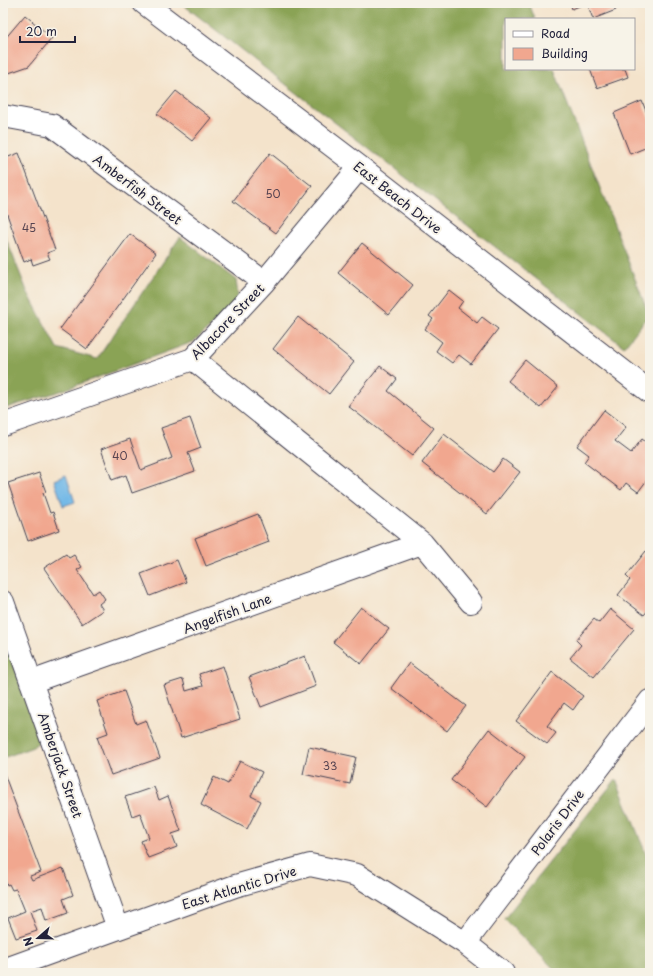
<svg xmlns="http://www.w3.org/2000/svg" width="653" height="976" font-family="'Playpen Sans',sans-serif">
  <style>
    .forest { fill: #8aa354; stroke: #566248 }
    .water { fill: #6fb7e7; stroke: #486c91 }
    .building { fill: #f1a78f }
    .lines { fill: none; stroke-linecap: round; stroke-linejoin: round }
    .street-casing { stroke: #423f51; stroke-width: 24 }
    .street { stroke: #fff; stroke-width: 22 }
    .labels { text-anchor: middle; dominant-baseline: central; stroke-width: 4; stroke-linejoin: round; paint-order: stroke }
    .number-label { font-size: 11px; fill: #564350 }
    .street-label { font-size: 13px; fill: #22223b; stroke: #f7f3e8 }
  </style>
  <rect width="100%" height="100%" fill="#f7f3e8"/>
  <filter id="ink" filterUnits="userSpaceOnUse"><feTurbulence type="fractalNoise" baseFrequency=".025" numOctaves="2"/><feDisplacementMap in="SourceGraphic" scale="8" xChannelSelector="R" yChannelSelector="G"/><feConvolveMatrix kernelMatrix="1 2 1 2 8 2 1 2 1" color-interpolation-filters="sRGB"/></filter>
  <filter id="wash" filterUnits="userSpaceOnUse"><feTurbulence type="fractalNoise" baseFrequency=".012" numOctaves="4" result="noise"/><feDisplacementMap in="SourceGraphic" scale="16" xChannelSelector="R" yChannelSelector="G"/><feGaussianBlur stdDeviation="0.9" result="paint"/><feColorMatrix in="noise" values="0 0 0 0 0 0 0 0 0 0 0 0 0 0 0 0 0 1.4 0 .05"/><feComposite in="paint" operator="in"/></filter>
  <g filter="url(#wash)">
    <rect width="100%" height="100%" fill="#f4e3cb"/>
    <path class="forest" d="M181 3H529L535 19H506V69H554L649 315 624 347Z
      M3 231 27 291 57 348 97 359 180 237 236 280 239 303 193 342 61 391 3 409Z
      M3 636 42 739 33 747 3 758Z
      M616 779 650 864V973H558L504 919Z"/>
    <path class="water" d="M66 475 75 502 63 506 54 480Z"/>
    <g id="blocks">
      <path class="building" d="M570 3H614L616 10 593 19 587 3 572 9Z
        M25 15 52 38 29 66 3 75V41Z
        M590 69H625L628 77 597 88Z
        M176 91 211 118 192 141 157 114Z
        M642 101 650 121V146L630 154 614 113Z
        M19 153 55 250 47 253 50 259 33 265 31 259 24 262 3 203V159Z
        M270 153 312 186 276 233 233 201Z
        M130 234 156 253 87 349 60 329Z
        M362 243 413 285 389 315 338 273Z
        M449 290 463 301 458 308 477 323 482 317 498 329 471 364 459 355 452 363 436 351 442 342 425 329 433 319 429 316Z
        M298 317 354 362 329 394 273 349Z
        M525 360 558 387 541 408 508 381Z
        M380 366 397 379 388 391 434 428 412 456 348 406Z
        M604 410 626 427 615 441 631 453 642 439 650 445V476L638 492 626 483 621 490 584 462 589 455 577 446Z
        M190 418 201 448 188 453 195 471 132 493 126 475 112 480 101 449 130 439 141 470 172 458 161 428Z
        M444 434 493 472 503 459 520 472 487 514 422 463Z
        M39 473 46 492 43 493 50 513 53 512 59 530 28 541 8 483Z
        M258 514 269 542 206 566 195 538Z
        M646 551 650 554V608L644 615 618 595 630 580 626 576Z
        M66 554 69 558 74 555 82 567 77 570 93 594 99 590 105 599 99 604 103 610 82 624 44 568Z
        M177 560 186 582 150 596 141 574Z
        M361 607 389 629 361 664 333 642Z
        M610 609 634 629 594 677 570 658 581 645 576 640 594 619 599 623Z
        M305 656 316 686 261 707 249 677Z
        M409 663 466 706 447 731 391 688Z
        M223 666 240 719 181 738 164 685 183 679 186 691 203 686 199 674Z
        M552 672 583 696 573 710 564 703 547 726 556 733 547 744 516 721Z
        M124 691 136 724 146 720 160 758 111 775 97 737 108 733 97 701Z
        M489 729 525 757 487 807 451 780Z
        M309 747 356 757 350 784 303 774Z
        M240 761 262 772 251 796 261 801 247 829 201 805 214 777 228 784Z
        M3 771 41 872 30 876 32 880 63 868 73 895 63 899 68 913 46 921 42 907 30 911 37 931 16 938 8 918 25 911 16 889 12 890 9 884 7 885 3 875Z
        M154 787 159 800 168 796 181 831 172 834 177 847 148 858 141 841 149 838 140 813 132 816 125 797Z"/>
    </g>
  </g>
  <g filter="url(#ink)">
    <use href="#blocks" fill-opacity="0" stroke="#423f51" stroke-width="1"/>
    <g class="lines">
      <g class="street-casing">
        <path id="street" d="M144 3 360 167 650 392
          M3 116 52 125 264 282
          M193 359 422 543 471 602
          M3 425 193 359 264 282 360 167
          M3 602 118 928
          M31 682 422 543
          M465 943 650 701
          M3 970 235 886 310 865 357 875 465 943 503 973"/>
      </g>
      <use href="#street" class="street"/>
    </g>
  </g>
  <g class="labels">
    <g class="number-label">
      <text x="273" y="193">50</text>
      <text x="29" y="227">45</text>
      <text x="120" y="455">40</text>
      <text x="330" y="765">33</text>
    </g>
    <g class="street-label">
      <text transform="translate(138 189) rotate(37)">Amberfish Street</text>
      <text transform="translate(398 197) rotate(38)">East Beach Drive</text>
      <text transform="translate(227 321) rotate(-46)">Albacore Street</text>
      <text transform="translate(227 613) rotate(-20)">Angelfish Lane</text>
      <text transform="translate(61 765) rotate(71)">Amberjack Street</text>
      <text transform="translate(557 822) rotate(-53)">Polaris Drive</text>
      <text transform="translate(239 887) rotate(-17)">East Atlantic Drive</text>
    </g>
  </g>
  <rect width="653" height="976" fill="none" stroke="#f7f3e8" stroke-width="16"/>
  <rect x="505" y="18" width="130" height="52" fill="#f7f3e8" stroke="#a29fa3"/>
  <rect x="513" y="31" width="20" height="6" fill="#ffffff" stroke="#a29fa3"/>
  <text x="541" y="38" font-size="12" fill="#22223b">Road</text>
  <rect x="513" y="48" width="20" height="12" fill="#f1a78f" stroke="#a29fa3"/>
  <text x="541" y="58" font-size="12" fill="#22223b">Building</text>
  <g transform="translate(38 938) rotate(250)" stroke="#f7f3e8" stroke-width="3" paint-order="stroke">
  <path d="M0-3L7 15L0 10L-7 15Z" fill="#22223b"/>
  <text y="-6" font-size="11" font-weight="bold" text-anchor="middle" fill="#22223b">N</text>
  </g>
  <path d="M20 36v6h55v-6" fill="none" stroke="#22223b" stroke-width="2"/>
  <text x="26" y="36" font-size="12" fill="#22223b" stroke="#f7f3e8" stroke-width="3" paint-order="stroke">20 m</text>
</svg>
